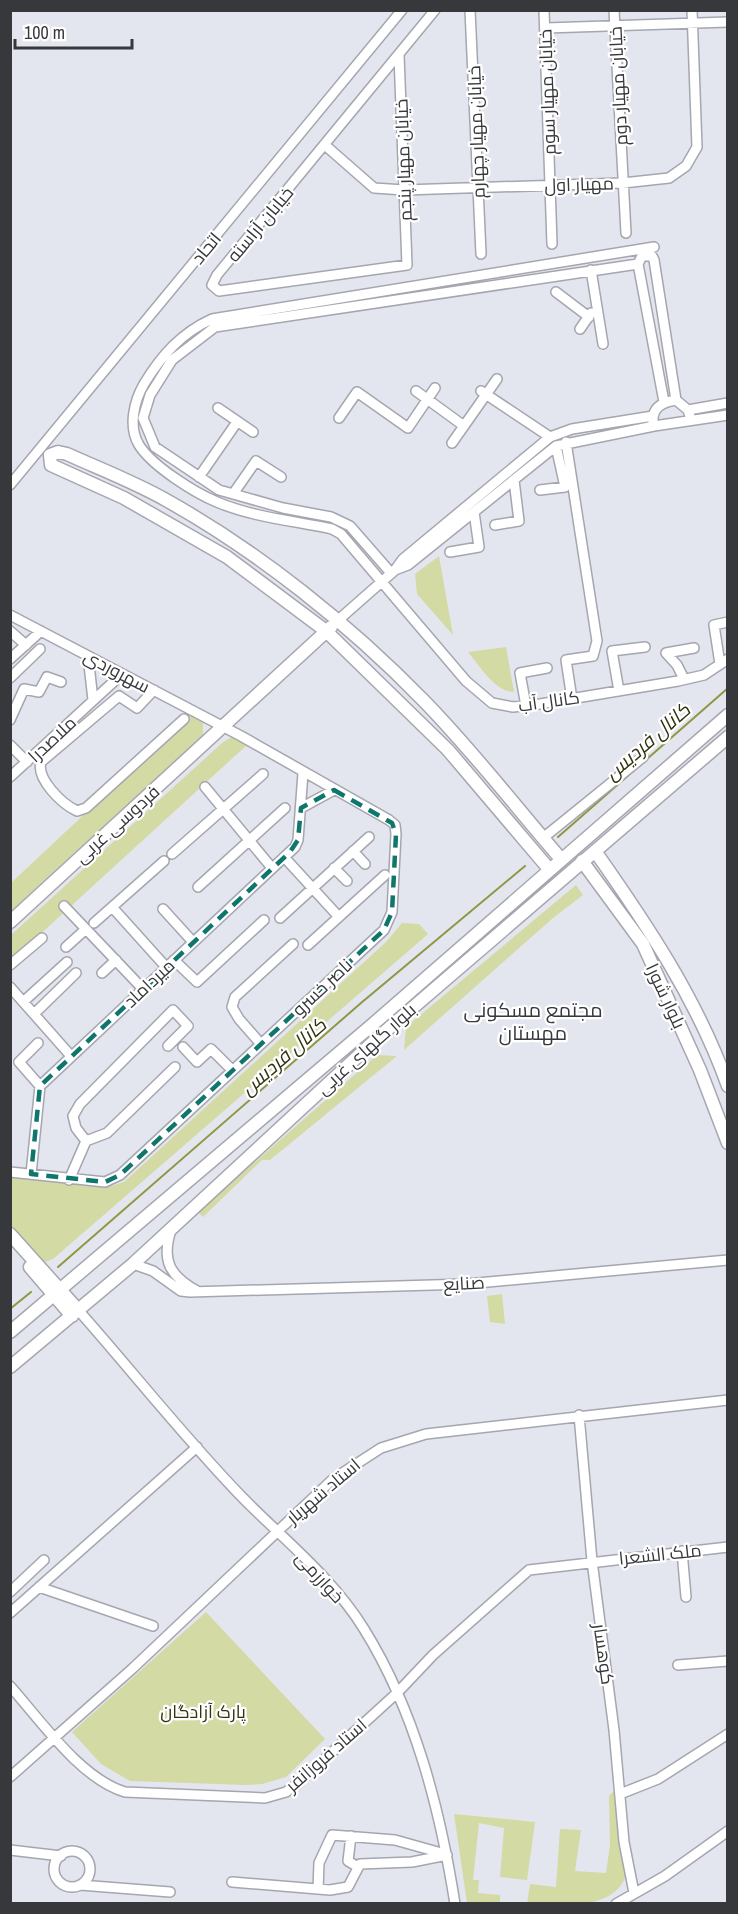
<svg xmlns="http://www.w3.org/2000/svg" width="738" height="1914" font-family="'Archivo Narrow',Cairo,sans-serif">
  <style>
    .green { fill: #d3daa4 }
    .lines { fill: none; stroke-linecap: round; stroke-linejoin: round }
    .stream { stroke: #909743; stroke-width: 2 }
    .minor-casing { stroke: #a5a6af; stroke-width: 12 }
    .major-casing { stroke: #a5a6af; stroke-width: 15 }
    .minor { stroke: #fff; stroke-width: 9 }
    .major { stroke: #fff; stroke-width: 12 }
    .marked { fill: none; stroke: #0f766e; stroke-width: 4.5; stroke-dasharray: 12 8; stroke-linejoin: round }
    .labels { text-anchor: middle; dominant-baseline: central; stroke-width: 4.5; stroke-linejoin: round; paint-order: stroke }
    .street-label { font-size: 18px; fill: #37383c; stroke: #fff }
    .park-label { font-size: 18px; fill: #323510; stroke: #fff }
    .water-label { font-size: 20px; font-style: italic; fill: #30330e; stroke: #fff }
    .neighbourhood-label { font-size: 20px; fill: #37383c; stroke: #fff }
  </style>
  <rect width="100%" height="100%" fill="#e4e6ef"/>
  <path class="green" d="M439 556 453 635 417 594 415 574Z
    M506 647 514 692C495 692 479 665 468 652Z
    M190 715 203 723V735L11 911V883Z
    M233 736 248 744 11 961V935L222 743Z
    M576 885 583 895 553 918 404 1050 406 1027Z
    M402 923 419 924 428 934 53 1259 45 1262 11 1226 10 1178 111 1186 124 1182 386 942Z
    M377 1055 397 1056 270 1160H262L203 1217 198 1212Z
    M502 1294 505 1324 490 1322 487 1296Z
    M206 1612 325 1739 286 1777 262 1784 246 1785 130 1781 101 1764 72 1732Z
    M614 1791 626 1876C611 1913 559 1903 527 1904L530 1884 556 1887 560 1829 581 1830 575 1871 606 1873 610 1845 609 1796Z
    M454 1814 535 1822 527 1880 500 1877 504 1828 479 1823 473 1880H479L478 1893 500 1895V1903H467Z"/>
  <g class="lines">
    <path class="stream" d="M558 837 728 688
      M58 1267 361 1003 525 866
      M10 1309 31 1292"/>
    <g class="minor-casing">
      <path id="minor" d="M470 10 481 254
        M544 10 552 244
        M614 10 626 233
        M546 28 728 22
        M399 55 407 265 219 291 212 285 217 275 435 10
        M326 146 374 188 404 190 623 183 669 178 686 166 697 147 692 10
        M654 247 212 319C181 333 161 356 144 384 134 401 128 427 139 445 152 466 195 493 217 502 252 517 295 521 332 529L341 534 466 681 492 703 513 707 540 704 678 681 704 675 728 659
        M638 264 642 256H652L654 260 676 400
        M591 270 603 344
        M556 292 589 317
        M580 329 591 313
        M416 391 464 426
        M481 391 550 437
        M218 408 253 432
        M688 410 728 403
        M339 418 357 392 408 428 435 388
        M653 422C652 407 663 402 676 400L688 410 691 420
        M566 442 597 641 593 656 566 660 572 699
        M452 443 497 379
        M199 477 237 422
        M10 485 402 10
        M540 490 565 487 556 446
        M233 494 256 461 281 477
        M495 525 519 521 514 480
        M450 552 479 547 474 512
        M395 570 408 565 556 446 654 426 728 415
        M391 573 350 526 331 517 283 508 219 490 155 447 143 418 150 395 172 360 215 327 638 264 664 402
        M10 615 241 736 389 820 395 825 396 834 392 912 384 930 120 1175 105 1182 10 1172
        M336 622 395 570 403 559 550 437 572 429 653 416
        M10 631 26 645
        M88 656 93 700
        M10 659 41 631
        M720 664 714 625 728 622
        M10 678 40 649
        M684 679 677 665 666 653 694 648
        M154 690 137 708 119 696 41 762C36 779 62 804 77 811L86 808 184 719
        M619 691 612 651 645 647
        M526 706 520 673 547 668
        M10 720 24 689 39 692 47 677 61 682
        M10 745 27 762
        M10 777 122 674
        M205 787 272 868
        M301 808 334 790
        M543 838 643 757
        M353 851 365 864
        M172 854 263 774
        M284 857 339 917
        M334 868 347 881
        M198 887 285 808
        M64 906 143 989
        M112 907 166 967
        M163 909 193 942
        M280 918 369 837
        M94 923 164 861
        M308 945 385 875
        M66 947 86 929
        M174 960 197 982 264 920
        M10 965 42 938
        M102 973 116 960
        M10 987 71 1056
        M23 1002 67 962
        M34 1014 76 973
        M38 1043 19 1062 40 1086
        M261 1044 239 1019 232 1007 235 997 293 944
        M183 1047 197 1062 211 1049 232 1070
        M86 1141 76 1128 73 1116 80 1104 173 1010 188 1026 168 1046
        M31 1174 40 1086 295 847 298 840 303 773
        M69 1180 86 1141 107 1133 175 1067
        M171 1230C161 1261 170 1276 197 1291
        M133 1264 153 1271 181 1291 190 1292 466 1284 728 1260
        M79 1311C133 1372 184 1437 241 1496 283 1539 332 1577 364 1629 415 1711 440 1809 455 1904
        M579 1415 592 1561 614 1730 624 1842 634 1893
        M682 1551 686 1597
        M39 1587 153 1626
        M10 1592 44 1560
        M10 1613 197 1447
        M678 1665 728 1661
        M10 1686C41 1721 81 1779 125 1792L265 1798 286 1792 296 1785 397 1693 433 1655 529 1570 728 1547
        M10 1777 132 1669 333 1479 381 1448 426 1434 728 1400
        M620 1794 658 1779 728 1734
        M351 1836 348 1861 358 1867
        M10 1850 61 1856
        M54 1869a18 18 0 1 1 36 0a18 18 0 1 1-36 0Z
        M232 1882 330 1890 348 1887 360 1864 412 1862 447 1855
        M80 1885 170 1892
        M318 1889 319 1863 332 1835 395 1840 445 1854
        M616 1904 665 1876 728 1831"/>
    </g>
    <g class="major-casing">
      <path id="major" d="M595 851C647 925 697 999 728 1086
        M582 861 643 944 700 1070 728 1143
        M549 869 448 750 326 631 227 557 124 498 51 465 50 455 58 452 67 454C100 469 134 482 166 500 259 552 349 624 424 701 473 751 515 806 561 859
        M10 922 331 627
        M10 1234 79 1311
        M30 1267 72 1316
        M10 1332 372 1025 728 715
        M10 1367 133 1264 381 1035 728 737"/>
    </g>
    <use href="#minor" class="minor"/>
    <use href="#major" class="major"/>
  </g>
  <path class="marked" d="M334 790 392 823 396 834 392 912 384 930 120 1175 105 1182 31 1174 40 1086 290 852 298 840 301 808Z"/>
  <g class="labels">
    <g class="street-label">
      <text transform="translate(618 86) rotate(-93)">خیابان مهیار دوم</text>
      <text transform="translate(547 92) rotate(-92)">خیابان مهیار سوم</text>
      <text transform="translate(476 132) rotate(-92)">خیابان مهیار چهارم</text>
      <text transform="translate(403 160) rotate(-92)">خیابان مهیار پنجم</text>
      <text transform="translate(579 184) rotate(-2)">مهیار اول</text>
      <text transform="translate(260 224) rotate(-50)">خیابان آراسته</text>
      <text transform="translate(206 248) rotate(-50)">اتحاد</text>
      <text transform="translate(117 671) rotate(28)">سهروردی</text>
      <text transform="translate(549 701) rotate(-8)">کانال آب</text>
      <text transform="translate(52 739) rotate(-43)">ملاصدرا</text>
      <text transform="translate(117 824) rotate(-42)">فردوسی غربی</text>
      <text transform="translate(149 983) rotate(-43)">میرداماد</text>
      <text transform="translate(322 987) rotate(-43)">ناصر خسرو</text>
      <text transform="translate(666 996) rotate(65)">بلوار شورا</text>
      <text transform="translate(366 1049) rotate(-42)">بلوار گلهای غربی</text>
      <text transform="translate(464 1283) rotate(-3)">صنایع</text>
      <text transform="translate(323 1491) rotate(-40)">استاد شهریار</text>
      <text transform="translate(660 1554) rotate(-6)">ملک الشعرا</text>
      <text transform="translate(320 1577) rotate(48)">خوارزمی</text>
      <text transform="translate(604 1654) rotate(82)">کوهسار</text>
      <text transform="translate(326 1755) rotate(-41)">استاد فروزانفر</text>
    </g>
    <g class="park-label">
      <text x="203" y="1711">پارک آزادگان</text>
    </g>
    <g class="water-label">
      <text transform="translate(647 741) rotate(-41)">کانال فردیس</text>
      <text transform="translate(283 1056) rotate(-41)">کانال فردیس</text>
    </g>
    <g class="neighbourhood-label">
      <text x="533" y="1009">مجتمع مسکونی<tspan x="533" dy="23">مهستان</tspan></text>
    </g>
  </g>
  <rect width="738" height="1914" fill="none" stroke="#37383c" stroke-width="24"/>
  <path d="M15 39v9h117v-9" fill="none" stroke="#37383c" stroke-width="3"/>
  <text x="24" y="39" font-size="18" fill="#37383c" stroke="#ffffff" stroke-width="4.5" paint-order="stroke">100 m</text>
</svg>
